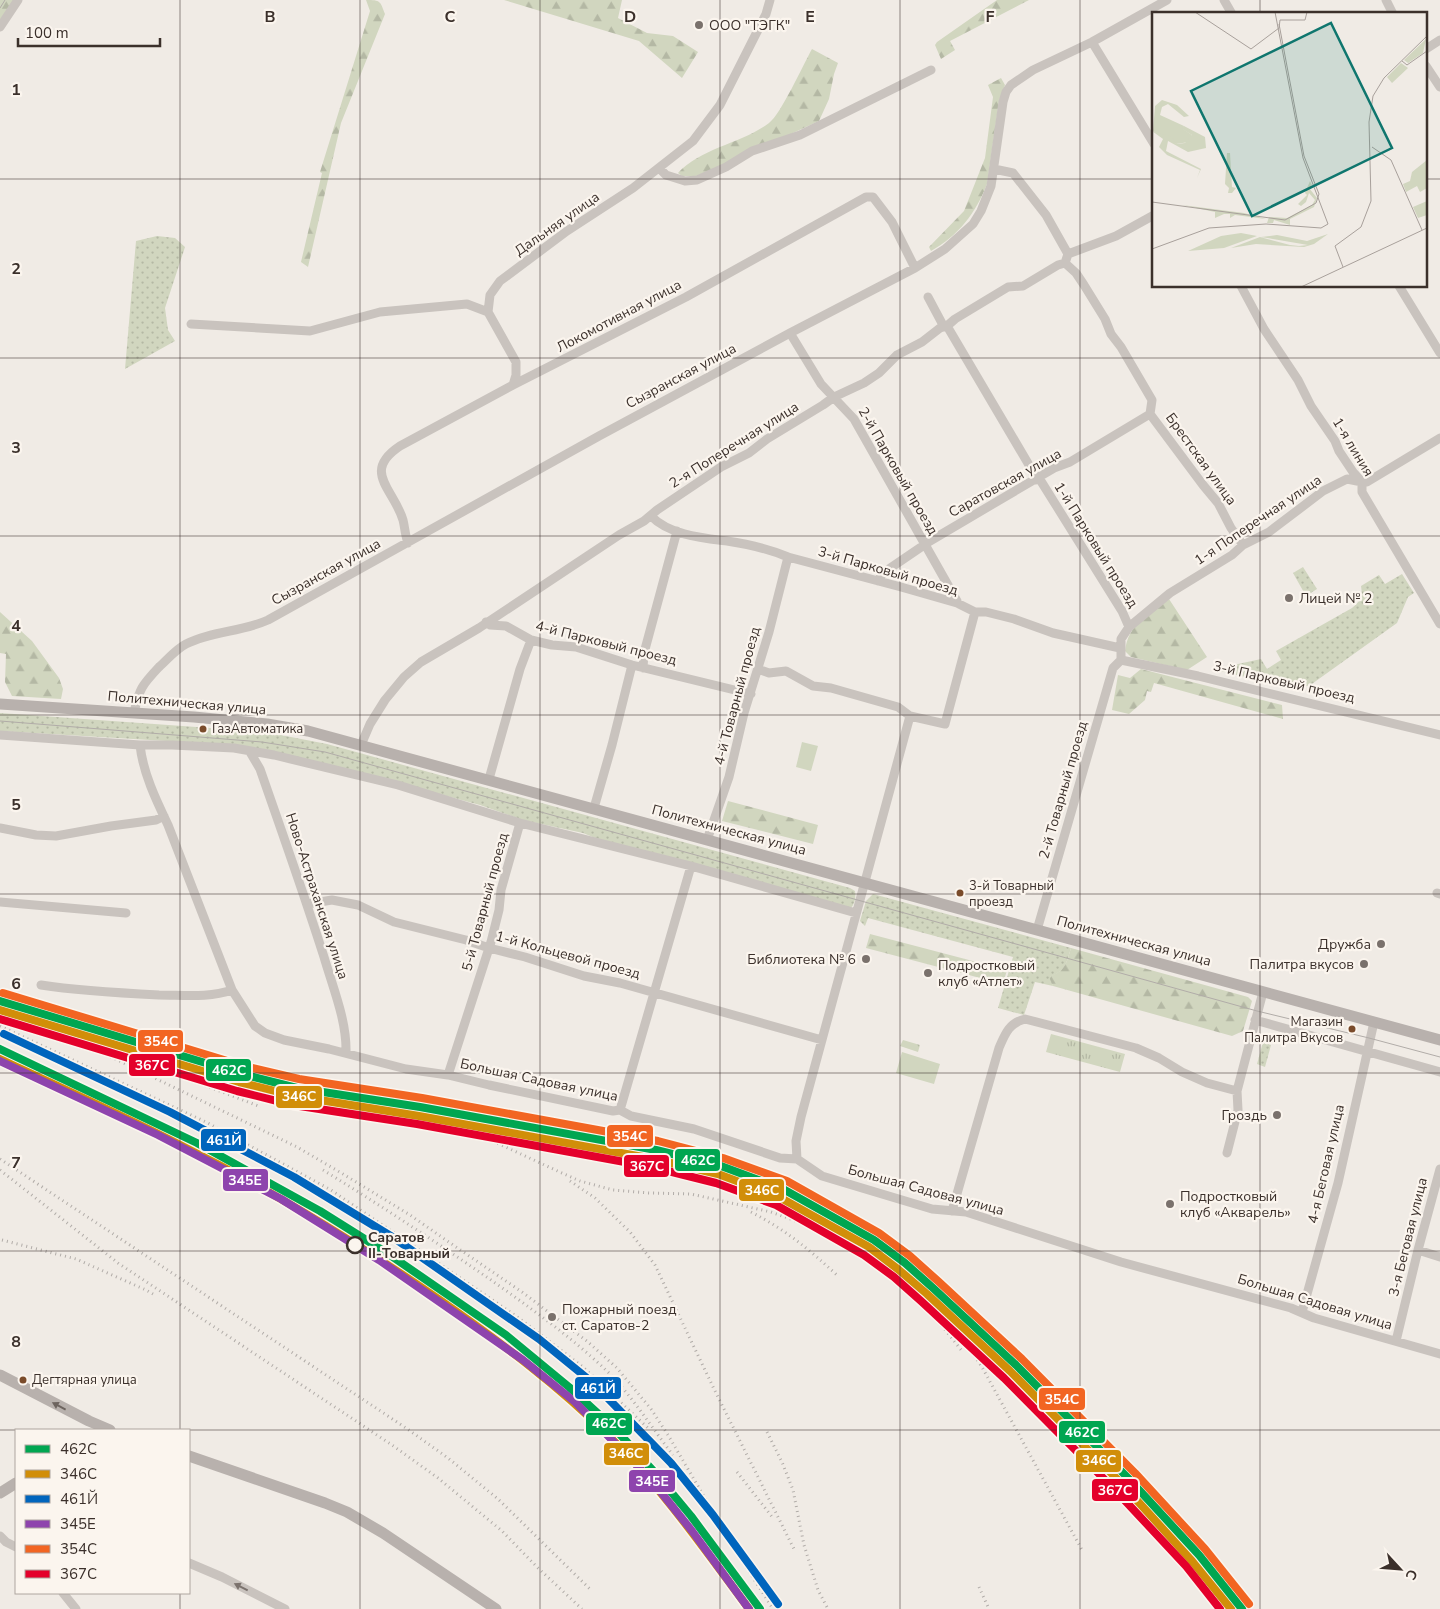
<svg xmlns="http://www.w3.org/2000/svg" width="1440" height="1609" font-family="'Nunito Sans',sans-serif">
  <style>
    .grass { fill: url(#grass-dots) }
    .forest { fill: url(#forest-firs) }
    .park { fill: url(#park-tufts) }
    .garden { fill: #d1d6bf }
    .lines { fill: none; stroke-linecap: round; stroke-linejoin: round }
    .minor { stroke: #c9c3be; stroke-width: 9 }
    .major { stroke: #b8b1ad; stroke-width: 11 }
    .tram { stroke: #b1aca8; stroke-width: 1 }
    .rail { stroke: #b1aca8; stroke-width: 3; stroke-dasharray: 1 4; stroke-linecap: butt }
    .rail-1-casing { stroke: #fbf5ee; stroke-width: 11 }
    .rail-2-casing { stroke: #fbf5ee; stroke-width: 11 }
    .rail-3-casing { stroke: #fbf5ee; stroke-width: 11 }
    .rail-4-casing { stroke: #fbf5ee; stroke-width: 11 }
    .rail-5-casing { stroke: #fbf5ee; stroke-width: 11 }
    .rail-6-casing { stroke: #fbf5ee; stroke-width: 11 }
    .rail-1 { stroke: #00a651; stroke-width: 8 }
    .rail-2 { stroke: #d18e09; stroke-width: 8 }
    .rail-3 { stroke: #0065bd; stroke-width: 8 }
    .rail-4 { stroke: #8e44ad; stroke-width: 8 }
    .rail-5 { stroke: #f26522; stroke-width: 8 }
    .rail-6 { stroke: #e4002b; stroke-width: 8 }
    .oneway { fill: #6d645f }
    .oneway2 { fill: #7b726d }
    .grid { fill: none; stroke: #3b302b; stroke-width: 1; stroke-opacity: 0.55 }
    .poi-dot { fill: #7a716c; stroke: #fbf5ee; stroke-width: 2 }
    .bus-dot { fill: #7a4b2a; stroke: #fbf5ee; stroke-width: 2 }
    .stop-dot { fill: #fbf5ee; stroke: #3b302b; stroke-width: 2.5 }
    .labels { text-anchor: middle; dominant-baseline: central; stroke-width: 4.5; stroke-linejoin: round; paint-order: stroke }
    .bus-label { font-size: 13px; fill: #3b302b; stroke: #fbf5ee; text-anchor: start }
    .poi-label { font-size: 14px; fill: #3b302b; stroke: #fbf5ee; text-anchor: start }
    .street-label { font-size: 14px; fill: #3b302b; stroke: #fbf5ee }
    .stop-label { font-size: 14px; font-weight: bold; fill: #3b302b; stroke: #fbf5ee; text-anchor: start }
    .inset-road { fill: none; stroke: #a8a09b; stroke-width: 1 }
    .view { fill: #0f766e; fill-opacity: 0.15; stroke: #0f766e; stroke-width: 2.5 }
    .inset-edge { fill: none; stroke: #3b302b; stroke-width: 2.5 }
    .grid-label { font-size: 16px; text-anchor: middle; font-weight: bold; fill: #3b302b; stroke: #fbf5ee; stroke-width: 4.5; stroke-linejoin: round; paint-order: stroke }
    .line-badge { stroke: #fbf5ee; stroke-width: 2 }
    .badge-label { font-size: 14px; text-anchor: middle; font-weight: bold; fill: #fff }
  </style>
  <defs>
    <pattern id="grass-dots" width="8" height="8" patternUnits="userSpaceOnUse" patternTransform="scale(1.25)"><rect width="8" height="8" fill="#d1d6bf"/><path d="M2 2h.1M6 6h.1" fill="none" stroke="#b4b8a4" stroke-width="1.8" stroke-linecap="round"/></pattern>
    <pattern id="forest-firs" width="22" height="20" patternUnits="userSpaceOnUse" patternTransform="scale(1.25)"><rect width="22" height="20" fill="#d1d6bf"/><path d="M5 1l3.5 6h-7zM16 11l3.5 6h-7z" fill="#b4b8a4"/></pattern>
    <pattern id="park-tufts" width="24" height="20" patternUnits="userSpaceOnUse" patternTransform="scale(1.25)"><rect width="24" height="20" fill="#d1d6bf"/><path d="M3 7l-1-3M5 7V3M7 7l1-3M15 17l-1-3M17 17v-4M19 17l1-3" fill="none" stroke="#b4b8a4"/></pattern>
  </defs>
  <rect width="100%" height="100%" fill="#f0ebe5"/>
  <path class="grass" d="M157 236 175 238 185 247 165 308 168 330 175 341 125 369 136 241Z
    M1303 567 1317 589 1306 596 1293 573Z
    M1402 574 1414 593 1408 597 1397 623 1309 686H1282L1216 670 1238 664 1261 659 1267 669 1281 660 1276 651 1352 608C1360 601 1363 598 1361 586L1379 575 1385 584Z
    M0 713 265 732 327 744 850 888 855 891C856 898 855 904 850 909L600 840 583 833 523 820 480 805 428 791 233 745 0 731Z
    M873 894 1071 948C1066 964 1066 970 1050 977L1053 986 1035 982 1024 1015 998 1008 1013 957 868 918 865 926 860 921 866 901Z
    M1263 1042 1271 1045 1265 1067 1257 1064Z"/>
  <path class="forest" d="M0 0H14L0 20Z
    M366 0C381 0 380 1 385 14L341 123 308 267 301 262 322 173 320 172 370 11Z
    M504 0H622L618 18 647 33 673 36 698 52 682 78 639 41Z
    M997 0H1029L950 41 955 50 941 59 935 45 937 42Z
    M812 49 838 63 834 74 829 99 819 121 726 164 696 176H682L678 173C701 148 743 143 769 123 781 114 803 65 812 49Z
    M1001 78 1005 85 999 101 987 184C976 213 958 236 931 251L929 247 964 211 985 158 993 97 988 85Z
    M1169 599 1207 657 1187 670 1131 657 1125 651C1128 624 1148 615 1169 599Z
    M0 612 32 641 59 678 63 689 61 699 12 696 5 682 6 654 0 653Z
    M1141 669 1282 705 1283 719 1154 683 1151 692 1147 691 1145 700 1129 714 1112 710 1118 675 1130 678Z
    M728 801 818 825 813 844 722 821Z
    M870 934 1007 970 1003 984 866 948Z
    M1071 948 1248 997 1252 1001 1243 1031 1232 1036 1053 986 1049 977C1066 970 1066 964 1071 948Z"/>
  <path class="park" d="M1051 1034 1125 1054 1120 1072 1046 1052Z
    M903 1040 920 1045 918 1052 900 1046Z"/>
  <path class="garden" d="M802 742 818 746 811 771 796 767Z
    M902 1052 940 1064 934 1084 896 1073Z"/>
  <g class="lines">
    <path class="minor" d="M1224 0 1232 14
      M1386 0 1393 14
      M0 27 18 0
      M1092 42 1154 144
      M1426 49 1440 40
      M1426 66 1440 87
      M659 168 666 175 685 181 697 180 726 167 752 151 800 135 931 70
      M994 169 1013 173 1046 215 1068 254
      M1065 263 1076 273 1084 285 1105 319 1111 334 1121 347 1152 400 1150 414 1203 485 1218 503 1231 528 1243 545
      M1241 286 1264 329 1298 380 1311 406 1335 441 1339 451 1353 472 1362 482V492L1440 624
      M1399 286 1440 353
      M928 297 944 327
      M488 312 490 295 500 281 567 231 633 188 693 141 720 105 766 14 770 0
      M488 312 516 362V375L513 385
      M191 324 310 331 380 312 467 304 488 312
      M947 326 1029 465 1036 480
      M790 333 821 384 854 419 957 601V603
      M1039 478 1122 611 1129 627
      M651 516C669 535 703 538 727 541 747 544 769 549 788 557L901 587 957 603 975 612H986L1014 619 1053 633 1120 648
      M408 543C405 535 405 528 403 520 394 489 361 472 400 446L513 385 686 297 866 197H873L892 222 915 268
      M878 581 883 573 930 541 1054 468 1070 462 1150 414
      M486 622 490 625 506 626 531 640 552 645 576 647 632 665 751 694
      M1121 660V639L1129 627 1170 593 1232 555 1243 545 1269 532 1323 491 1347 479 1362 482H1367L1440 438
      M1121 660 1198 676 1440 735
      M643 668 644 653 677 531
      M758 669 769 673 786 671 813 686 831 688 898 707 910 716 945 724 975 612
      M134 713C139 689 142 685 159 667 167 660 176 649 186 644 211 631 242 632 268 620L599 436 790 333 915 268 945 249 973 224 981 211 991 186 1003 102 1006 92 1011 85 1033 70 1092 42 1167 0
      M0 735 140 745H172L234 748 274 755 398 785 520 823 691 866 856 913
      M140 745C143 773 156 800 168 825L232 990 255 1026 265 1033 284 1040 329 1049 406 1069 448 1075 489 1085 613 1111 620 1110 631 1116 694 1129 780 1158 797 1159 822 1176 932 1209 966 1212 1121 1262 1291 1308 1314 1318 1440 1354
      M361 745 370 724 385 700 404 677 421 662 479 628 619 535 644 521 657 510 721 467 749 453 767 439 823 405 834 397 864 383 879 373 897 355 922 342 940 328 947 326 955 319 1008 287 1023 286 1058 265 1065 263 1068 254 1116 236 1154 215
      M250 752 260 769C282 832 304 894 324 957 333 988 347 1021 346 1053
      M489 779 520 669 531 640
      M594 808 612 745 632 665
      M0 828 36 835 56 836 111 826 156 820 164 816
      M707 840 729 777 744 713 769 632 788 557
      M1437 893 1440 894
      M0 902 126 913
      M307 904 332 900 358 905 394 922 466 940 489 948 525 957 584 976 620 983 822 1040
      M1037 930 1113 668 1121 660
      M41 985C80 991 119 993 159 995 184 995 209 998 232 990
      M1255 1020 1440 1072
      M448 1075 491 942 499 910 501 890 520 823
      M620 1110 691 866
      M1227 1153 1238 1110 1237 1091 1263 992
      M797 1159 796 1141 801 1117 910 716
      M952 1211 999 1048C1005 1034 1009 1023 1025 1019L1136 1048 1159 1058 1182 1072 1207 1083 1237 1091
      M1418 1250 1440 1257
      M1302 1312 1338 1183 1374 1022
      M1396 1341 1418 1250 1440 1169
      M0 1536 6 1542 16 1547
      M189 1563 222 1577 285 1609
      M63 1593 76 1609"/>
    <path class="major" d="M0 704 194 717 267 724 308 731 1440 1040
      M0 1375 89 1421 110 1430
      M189 1456 325 1503 347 1512 383 1533 496 1609
      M0 1493 16 1483"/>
    <path class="tram" d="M0 8 5 0
      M0 721 262 742 325 752 1257 1011 1369 1038 1440 1057"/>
    <path class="rail" d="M0 1011 39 1022 297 1147 343 1174 410 1215 456 1247 522 1292 588 1342 617 1368 651 1409 668 1435 736 1551 773 1609
      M23 1022 63 1041
      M0 1026 206 1122 331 1190 516 1316 583 1367 648 1428
      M80 1035 130 1051 204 1085 261 1107
      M484 1137 564 1174 580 1181 613 1190 649 1193 691 1194 771 1212 832 1234 902 1275 920 1289 955 1327 982 1367 1082 1550
      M0 1159 406 1428 448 1458 498 1499 592 1591
      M0 1170 118 1263 392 1445 438 1478 502 1531 538 1568 582 1609
      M323 1170C380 1205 436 1242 491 1280 532 1309 574 1339 610 1374 634 1399 652 1428 673 1455
      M570 1181 595 1198 630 1232 655 1265 714 1389 794 1549
      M751 1212C786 1230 810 1250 839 1277
      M2 1240 76 1259 146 1290 153 1294
      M923 1302 962 1351
      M767 1432 782 1462 793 1490 804 1545 818 1590 828 1609
      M737 1472 773 1518
      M979 1587 989 1609"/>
    <g class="rail-1-casing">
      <path id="rail-1" d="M0 1001 242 1074 297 1088 420 1107 656 1150 721 1166 783 1189 874 1240 905 1263 933 1288 1016 1365 1129 1479 1199 1555 1242 1609
        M0 1049 197 1143 320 1211 387 1253 506 1335 569 1387 616 1430 657 1475 691 1516 760 1609"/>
    </g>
    <g class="rail-2-casing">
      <path id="rail-2" d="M0 1010 239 1082 295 1096 419 1116 654 1159 718 1174 779 1197 869 1247 899 1270 927 1294 1010 1371 1123 1485 1192 1561 1231 1609
        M0 1059C64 1089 129 1118 192 1151 278 1194 360 1245 440 1300 499 1341 558 1385 609 1436 662 1488 705 1550 749 1609"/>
    </g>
    <g class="rail-3-casing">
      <path id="rail-3" d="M4 1034 170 1112 294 1177 394 1238 539 1339 593 1383 671 1463 713 1515 778 1604"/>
    </g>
    <g class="rail-4-casing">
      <path id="rail-4" d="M0 1061 158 1135 281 1199 379 1260 523 1360 575 1402 652 1481 692 1531 749 1609"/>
    </g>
    <g class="rail-5-casing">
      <path id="rail-5" d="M3 993 244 1066 299 1079 422 1098 658 1141 723 1158 787 1181 879 1233 910 1256 939 1282 1022 1359 1135 1473 1205 1549 1249 1604"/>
    </g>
    <g class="rail-6-casing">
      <path id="rail-6" d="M0 1019 237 1091 293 1105 417 1124 652 1167 716 1183 776 1205 864 1255 894 1277 921 1301 1004 1378 1116 1491 1186 1566 1220 1609"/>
    </g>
    <use href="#rail-1" class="rail-1"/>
    <use href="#rail-2" class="rail-2"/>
    <use href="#rail-3" class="rail-3"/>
    <use href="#rail-4" class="rail-4"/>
    <use href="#rail-5" class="rail-5"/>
    <use href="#rail-6" class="rail-6"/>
  </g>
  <defs><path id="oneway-solid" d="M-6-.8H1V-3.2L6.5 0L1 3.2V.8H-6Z" transform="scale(1.25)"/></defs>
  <use class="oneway" href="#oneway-solid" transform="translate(59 1406) rotate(-152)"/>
  <use class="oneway2" href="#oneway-solid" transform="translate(241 1587) rotate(-153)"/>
  <path class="grid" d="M180 0V1430M360 0V1609M540 0V1609M720 0V1609M900 0V1609M1080 0V1609M1260 0V14M0 179H1154M1426 179H1440M1260 286V1609M0 358H1440M0 536H1440M0 715H1440M0 894H1440M0 1073H1440M0 1251H1440M0 1430H1440M180 1593V1609"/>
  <g class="poi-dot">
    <circle cx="699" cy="25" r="5"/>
    <circle cx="1289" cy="598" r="5"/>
    <circle cx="1381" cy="944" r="5"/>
    <circle cx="866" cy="959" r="5"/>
    <circle cx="1364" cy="964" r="5"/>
    <circle cx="928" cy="973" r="5"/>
    <circle cx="1277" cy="1115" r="5"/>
    <circle cx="1170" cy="1204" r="5"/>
    <circle cx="552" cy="1317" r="5"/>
  </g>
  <g class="bus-dot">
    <circle cx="203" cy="729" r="4.5"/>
    <circle cx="960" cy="893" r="4.5"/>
    <circle cx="1352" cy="1029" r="4.5"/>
    <circle cx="23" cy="1380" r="4.5"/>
  </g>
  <circle class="stop-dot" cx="355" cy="1245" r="8"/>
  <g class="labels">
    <g class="bus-label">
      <text x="212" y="729">ГазАвтоматика</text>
      <text x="969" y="886">3-й Товарный<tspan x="969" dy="16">проезд</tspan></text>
      <text x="1343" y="1022" text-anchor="end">Магазин<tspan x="1343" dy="16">Палитра Вкусов</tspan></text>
      <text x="32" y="1380">Дегтярная улица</text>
    </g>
    <g class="poi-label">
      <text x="709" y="25">ООО "ТЭГК"</text>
      <text x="1299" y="598">Лицей № 2</text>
      <text x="1371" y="944" text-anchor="end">Дружба</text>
      <text x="856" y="959" text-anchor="end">Библиотека № 6</text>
      <text x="1354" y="964" text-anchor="end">Палитра вкусов</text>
      <text x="938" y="965">Подростковый<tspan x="938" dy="16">клуб «Атлет»</tspan></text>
      <text x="1267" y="1115" text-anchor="end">Гроздь</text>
      <text x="1180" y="1196">Подростковый<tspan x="1180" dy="16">клуб «Акварель»</tspan></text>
      <text x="562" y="1309">Пожарный поезд<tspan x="562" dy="16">ст. Саратов-2</tspan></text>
    </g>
    <g class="street-label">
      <text transform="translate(557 224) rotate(-35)">Дальняя улица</text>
      <text transform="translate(619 316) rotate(-28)">Локомотивная улица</text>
      <text transform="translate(681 376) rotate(-28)">Сызранская улица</text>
      <text transform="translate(734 445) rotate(-32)">2-я Поперечная улица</text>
      <text transform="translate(1353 447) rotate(59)">1-я линия</text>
      <text transform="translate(1201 459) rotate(54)">Брестская улица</text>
      <text transform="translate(898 471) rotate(60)">2-й Парковый проезд</text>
      <text transform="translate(1005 483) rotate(-29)">Саратовская улица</text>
      <text transform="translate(1258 520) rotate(-34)">1-я Поперечная улица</text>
      <text transform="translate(1096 545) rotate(58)">1-й Парковый проезд</text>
      <text transform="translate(888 571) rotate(16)">3-й Парковый проезд</text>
      <text transform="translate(326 572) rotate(-29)">Сызранская улица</text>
      <text transform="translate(606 643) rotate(14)">4-й Парковый проезд</text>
      <text transform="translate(1284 682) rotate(13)">3-й Парковый проезд</text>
      <text transform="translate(737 696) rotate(-75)">4-й Товарный проезд</text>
      <text transform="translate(187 703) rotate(5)">Политехническая улица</text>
      <text transform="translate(1063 790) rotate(-74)">2-й Товарный проезд</text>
      <text transform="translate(729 830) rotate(15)">Политехническая улица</text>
      <text transform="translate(317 896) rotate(72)">Ново-Астраханская улица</text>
      <text transform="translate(485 902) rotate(-75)">5-й Товарный проезд</text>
      <text transform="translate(1134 941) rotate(15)">Политехническая улица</text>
      <text transform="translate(568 955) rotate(15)">1-й Кольцевой проезд</text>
      <text transform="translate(539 1080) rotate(12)">Большая Садовая улица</text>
      <text transform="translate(1326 1164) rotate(-77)">4-я Беговая улица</text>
      <text transform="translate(926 1190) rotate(15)">Большая Садовая улица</text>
      <text transform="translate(1408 1237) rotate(-76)">3-я Беговая улица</text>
      <text transform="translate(1315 1302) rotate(17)">Большая Садовая улица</text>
    </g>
    <g class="stop-label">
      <text x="368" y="1237">Саратов<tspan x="368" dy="16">II-Товарный</tspan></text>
    </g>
  </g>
  <g transform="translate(1152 12)">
    <rect width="275" height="275" fill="#f0ebe5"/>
    <path d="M10 88 25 93 37 104 32 105 16 92 10 95 8 103 32 114 31 117 40 123 37 130 24 132 1 119 3 94ZM89 221 105 224 72 236 36 239 69 224ZM176 222 162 232 152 235 104 232 79 236 108 225 138 233 147 234 156 233 109 225 125 223 155 229Z" fill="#d1d6bf"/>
    <path d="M32 114 53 125 54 136 36 140 16 129 14 139 49 157 45 166 48 158 15 143 7 135 11 127 0 119 20 125 24 132 33 131 40 123 30 117ZM75 141H78L80 175 84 176 80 181H76L77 176 73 172ZM158 169 160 173 157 176 165 186 162 195 138 207V213L122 208 121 211H115L117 205 135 206 160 193 163 188 157 181 154 190 149 194 146 192 155 183 153 181ZM30 193 92 201 114 207 83 203 78 206V202H72L63 206V200Z" fill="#d1d6bf"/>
    <path d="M274 27 271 41 256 51 252 48ZM249 51 256 56 240 71 235 65Z" fill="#d1d6bf"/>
    <path d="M275 148V176L268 180 265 174 254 180 251 172 258 169 260 160ZM275 189V203L266 206 261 195Z" fill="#d1d6bf"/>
    <path class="inset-road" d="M43 0 99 37 127 16 128 8H153L155 0M250 49 255 53 275 39M220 135 239 148 270 218M0 190 133 208 164 191 167 182 152 144 127 12M0 237 57 216 114 212 169 216 176 212 151 146 123 0M191 255 183 234 209 215 219 189 217 110 221 84 232 66 275 24M149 275 275 216"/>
    <path class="view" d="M179 11 240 136 100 204 39 79Z"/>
    <rect width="275" height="275" class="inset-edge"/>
  </g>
  <g class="grid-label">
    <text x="270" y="22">B</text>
    <text x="450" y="22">C</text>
    <text x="630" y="22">D</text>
    <text x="810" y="22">E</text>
    <text x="990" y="22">F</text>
    <text x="16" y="95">1</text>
    <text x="16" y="274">2</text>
    <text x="16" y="453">3</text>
    <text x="16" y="631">4</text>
    <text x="16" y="810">5</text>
    <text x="16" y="989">6</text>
    <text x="16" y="1168">7</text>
    <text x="16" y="1347">8</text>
  </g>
  <g class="line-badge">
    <rect x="137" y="1029" width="47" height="24" rx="5" fill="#f26522"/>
    <rect x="128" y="1053" width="48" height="24" rx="5" fill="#e4002b"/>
    <rect x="205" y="1058" width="47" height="24" rx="5" fill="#00a651"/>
    <rect x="275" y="1085" width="48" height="24" rx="5" fill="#d18e09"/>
    <rect x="606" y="1124" width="48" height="24" rx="5" fill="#f26522"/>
    <rect x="200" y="1128" width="47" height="24" rx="5" fill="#0065bd"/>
    <rect x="674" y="1148" width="47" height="24" rx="5" fill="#00a651"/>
    <rect x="623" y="1154" width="47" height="24" rx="5" fill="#e4002b"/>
    <rect x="222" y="1168" width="47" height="24" rx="5" fill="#8e44ad"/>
    <rect x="738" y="1178" width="47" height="24" rx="5" fill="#d18e09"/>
    <rect x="574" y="1376" width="48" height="24" rx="5" fill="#0065bd"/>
    <rect x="1038" y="1387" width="48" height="24" rx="5" fill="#f26522"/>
    <rect x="585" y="1412" width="48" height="24" rx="5" fill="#00a651"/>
    <rect x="1058" y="1420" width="48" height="24" rx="5" fill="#00a651"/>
    <rect x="603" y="1442" width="47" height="24" rx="5" fill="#d18e09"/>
    <rect x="1075" y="1449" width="47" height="24" rx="5" fill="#d18e09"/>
    <rect x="628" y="1469" width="48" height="24" rx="5" fill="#8e44ad"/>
    <rect x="1091" y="1478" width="48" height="24" rx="5" fill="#e4002b"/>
  </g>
  <g class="badge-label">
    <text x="161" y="1046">354С</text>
    <text x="152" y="1070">367С</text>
    <text x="229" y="1075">462С</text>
    <text x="299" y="1101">346С</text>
    <text x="630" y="1141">354С</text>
    <text x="224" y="1145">461Й</text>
    <text x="698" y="1165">462С</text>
    <text x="647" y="1171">367С</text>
    <text x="245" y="1185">345Е</text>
    <text x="762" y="1195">346С</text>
    <text x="598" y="1393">461Й</text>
    <text x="1062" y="1404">354С</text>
    <text x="609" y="1428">462С</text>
    <text x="1082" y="1437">462С</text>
    <text x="626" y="1458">346С</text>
    <text x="1099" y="1465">346С</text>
    <text x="652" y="1486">345Е</text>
    <text x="1115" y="1495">367С</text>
  </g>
  <rect x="15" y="1429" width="175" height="165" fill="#fbf5ee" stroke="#aea6a0"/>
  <rect x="25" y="1445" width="25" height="8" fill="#00a651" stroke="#aea6a0"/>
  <text x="60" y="1454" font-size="15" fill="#3b302b">462С</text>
  <rect x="25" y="1470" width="25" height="8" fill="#d18e09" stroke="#aea6a0"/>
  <text x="60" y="1479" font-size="15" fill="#3b302b">346С</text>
  <rect x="25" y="1495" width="25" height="8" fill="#0065bd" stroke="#aea6a0"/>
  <text x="60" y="1504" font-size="15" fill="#3b302b">461Й</text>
  <rect x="25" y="1520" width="25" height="8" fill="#8e44ad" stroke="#aea6a0"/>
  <text x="60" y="1529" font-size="15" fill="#3b302b">345Е</text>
  <rect x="25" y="1545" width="25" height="8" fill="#f26522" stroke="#aea6a0"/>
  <text x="60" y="1554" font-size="15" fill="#3b302b">354С</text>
  <rect x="25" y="1570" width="25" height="8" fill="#e4002b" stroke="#aea6a0"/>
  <text x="60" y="1579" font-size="15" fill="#3b302b">367С</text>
  <g transform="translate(1400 1569) rotate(116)" stroke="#fbf5ee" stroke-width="4" paint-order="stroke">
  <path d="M0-4L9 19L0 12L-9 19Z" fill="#3b302b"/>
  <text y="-8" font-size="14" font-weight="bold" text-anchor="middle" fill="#3b302b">С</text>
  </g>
  <path d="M18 38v8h142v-8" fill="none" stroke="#3b302b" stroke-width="2.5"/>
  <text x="25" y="38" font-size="15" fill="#3b302b" stroke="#fbf5ee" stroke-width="4" paint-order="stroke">100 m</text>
</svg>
